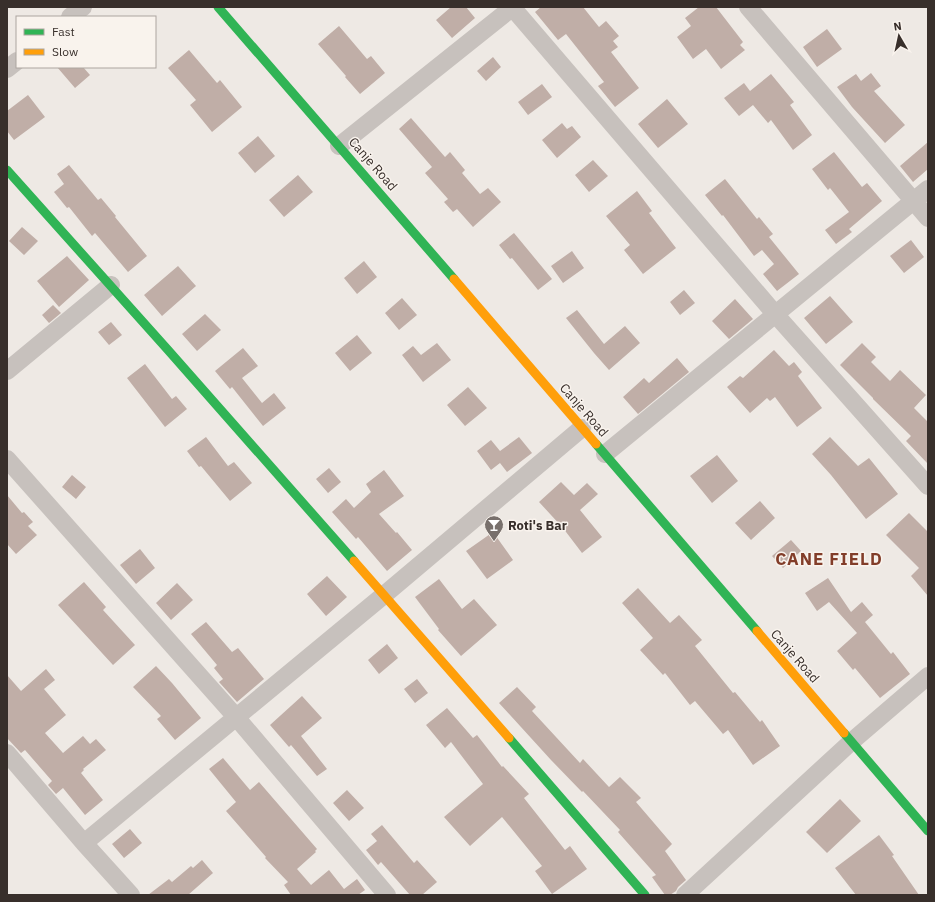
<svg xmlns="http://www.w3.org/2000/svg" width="935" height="902" font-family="'IBM Plex Sans',sans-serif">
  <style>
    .building { fill: #c0aea7 }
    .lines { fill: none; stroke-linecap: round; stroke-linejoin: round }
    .street { stroke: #c7c1bd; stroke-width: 18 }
    .fast { stroke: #30b455; stroke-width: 9 }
    .slow { stroke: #ff9f0a; stroke-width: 9 }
    .labels { text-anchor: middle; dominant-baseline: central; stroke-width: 3; stroke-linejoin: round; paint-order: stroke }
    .street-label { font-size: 13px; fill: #382f2b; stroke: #f9f3ed }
    .poi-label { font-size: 13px; font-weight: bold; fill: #382f2b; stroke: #f9f3ed; text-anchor: start }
    .district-label { font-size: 17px; font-weight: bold; letter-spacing: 1px; fill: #823d29; stroke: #f9f3ed }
  </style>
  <rect width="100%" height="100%" fill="#eee9e4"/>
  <path class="building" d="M451 7H466L475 18 452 38 436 20Z
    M541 7H583L599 27 606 21 619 36 613 41 618 47 611 52 639 88 615 107 598 86 604 82 566 34 558 40 535 12Z
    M699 7H716L743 42 740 45 745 50 721 69 706 49 693 59 677 37 691 26 685 18Z
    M339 26 367 59 371 56 385 73 360 94 345 77 346 76 318 44Z
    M827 29 842 49 817 67 803 47Z
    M189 50 217 83 220 80 242 107 212 132 190 105 196 100 168 68Z
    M493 57 501 67 486 81 477 71Z
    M57 67H83L90 75 75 88Z
    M871 73 881 86 874 91 905 125 885 143 852 107 837 87 856 74 861 81Z
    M771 74 794 102 790 105 812 135 793 150 771 120 768 123 753 105 739 116 724 98 744 83 750 91Z
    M542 84 552 97 528 115 518 102Z
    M28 95 45 117 14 140 7 131V111Z
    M667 99 688 124 658 148 638 124Z
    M411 118 445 157 450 152 465 170 462 173 480 194 488 188 501 202 473 227 457 209 453 212 444 202 448 199 425 173 432 167 399 129Z
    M562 123 567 129 572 126 581 137 557 158 542 140Z
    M258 136 275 156 255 173 238 153Z
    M928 142V169L913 182 900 166Z
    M834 152 862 187 867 183 882 201 849 229 852 232 836 244 825 230 849 212 830 188 828 190 812 169Z
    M593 160 608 176 589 192 575 175Z
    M69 165 98 200 101 198 116 216 115 217 147 256 128 272 95 233 92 236 69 207 67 208 54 192 64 184 57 174Z
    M298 175 313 192 284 217 269 200Z
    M725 179 757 219 759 217 773 234 769 237 799 274 777 291 763 274 774 264 762 250 754 256 723 215 722 216 705 195Z
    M637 191 652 211 649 213 676 248 643 274 624 250 630 245 606 216Z
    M22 227 38 241 24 255 9 241Z
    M514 233 552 279 538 290 512 258 510 259 499 245Z
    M911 240 924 257 904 273 890 256Z
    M572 251 584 268 563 283 551 266Z
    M67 256 89 280 59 307 37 281Z
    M364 261 377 277 357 294 344 278Z
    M178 266 196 286 162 316 144 295Z
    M684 290 695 303 680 315 670 302Z
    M830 296 853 322 826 344 804 318Z
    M402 298 417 315 399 330 385 313Z
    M735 299 753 319 729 339 712 321Z
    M53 305 61 313 49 323 42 315Z
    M577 310 604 344 625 326 640 343 609 370 594 353 566 318Z
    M205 314 221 330 197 351 182 334Z
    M111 322 122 335 109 345 98 332Z
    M357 335 372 353 350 371 335 353Z
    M437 343 451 360 423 382 402 355 413 346 421 355Z
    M862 343 876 357 871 362 890 381 900 370 926 395 914 408 928 422V464L906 441 911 436 873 399V398L840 365Z
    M243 348 258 366 242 378 262 403 274 393 286 408 263 426 232 387 230 389 215 371Z
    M774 350 789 366 794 362 802 372 798 376 822 408 797 427 775 397 770 401 767 398 750 413 727 387 740 376 743 378Z
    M677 358 689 372 638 414 623 397 644 378 649 383Z
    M145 364 172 399 176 396 187 409 165 427 127 378Z
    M468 387 487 408 465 426 447 405Z
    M206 437 228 466 234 462 252 483 230 501 201 466 199 467 187 451Z
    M519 437 532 453 507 472 500 463 491 470 477 451 491 440 500 451Z
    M830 437 858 466 869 458 898 494 866 519 831 475 812 454Z
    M717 455 738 481 712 503 690 476Z
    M329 468 341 482 328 493 316 479Z
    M384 470 404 496 379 514 396 533 397 532 412 550 387 571 358 537 356 539 332 512 346 499 354 508 371 492 366 484Z
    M72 475 86 487 76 499 62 487Z
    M561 482 574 495 587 483 598 494 580 510 602 537 582 553 563 528 539 502Z
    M7 495 22 513 24 512 33 522 28 526 37 535 16 554 7 544Z
    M760 501 775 518 751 540 735 523Z
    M909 513 928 532V596L911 576 919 568 886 535Z
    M493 532 513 560 487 579 466 551Z
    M791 540 801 551 783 568 772 556Z
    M140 549 155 568 136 584 120 565Z
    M327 576 347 597 326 616 307 594Z
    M828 578 851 612 862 602 873 615 865 622 891 654 893 652 910 674 880 698 855 668 853 670 837 651 857 633 829 602 817 611 805 593Z
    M439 579 462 609 474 599 497 625 461 656 438 630 439 629 415 597Z
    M84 582 106 607 103 610 135 645 113 665 58 605Z
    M177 583 193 600 171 620 156 603Z
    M638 588 670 623 679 615 702 640 695 646 733 693 735 692 760 722 762 720 780 746 753 765 728 730 723 734 695 701 690 705 665 673 663 675 640 650 653 638 622 603Z
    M206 622 232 652 238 648 264 679 237 702 219 682 223 679 214 668 217 665 191 634Z
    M387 644 398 658 379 674 368 660Z
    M156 666 172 683 201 718 175 740 157 719 161 716 133 687Z
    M46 669 55 680 44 689 66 715 45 733 63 753 83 736 90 744 96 739 106 750 83 769 84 770 81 773 103 800 85 815 63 788 56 794 48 785 52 781 25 750 21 753 7 738V675L21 691Z
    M417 679 428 693 415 703 404 689Z
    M517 687 536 707 532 711 580 763 583 759 609 787 620 777 641 798 636 802 672 844 665 851 686 880 678 887 676 891 670 895H665L652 877 656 875 618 832 620 830 583 791 582 792 551 760 499 703Z
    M302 696 322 718 301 736 327 769 317 776 291 745 289 747 270 725Z
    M447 708 473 738 477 735 502 767 503 766 529 794 524 798 565 850 570 846 587 869 552 894 535 871 542 866 502 817 470 846 444 817 483 784 451 742 445 748 426 725Z
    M223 758 250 790 259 782 317 849 315 851 316 852 297 869 311 885 329 870 344 889 357 879 365 890 358 895H291L284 885 288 882 265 858 266 857 226 811 236 802 209 769Z
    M347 790 364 808 349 821 333 803Z
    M840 799 861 821 827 853 806 832Z
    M382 825 414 863 417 860 437 882 422 895H410L381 862 378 865 366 850 377 841 371 834Z
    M130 829 142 843 124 858 112 844Z
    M879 835 894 855 892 856 919 895H856L835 868Z
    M202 860 213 873 188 895H148L169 879 172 882 191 866 193 868Z"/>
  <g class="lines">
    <path class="street" d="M512 7 776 315 928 486
      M748 7 928 218
      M70 17 83 7
      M7 69 17 61
      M339 146 513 7
      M7 371 111 285
      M605 454 928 189
      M7 459 236 717 387 895
      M7 753 84 843 131 895
      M84 843 384 595 582 428
      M685 895 851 742 928 676"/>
    <path class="fast" d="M218 7 454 279
      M7 170 168 350 354 561
      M596 444 757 631
      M844 733 928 831
      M509 738 645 895"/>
    <path class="slow" d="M454 279 596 444
      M354 561 509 738
      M757 631 844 733"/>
  </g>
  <defs>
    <g id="bar-pin" transform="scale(1)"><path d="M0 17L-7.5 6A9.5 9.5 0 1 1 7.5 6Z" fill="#78706c" stroke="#f9f3ed"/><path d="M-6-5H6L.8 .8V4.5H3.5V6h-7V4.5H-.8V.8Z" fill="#fff"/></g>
  </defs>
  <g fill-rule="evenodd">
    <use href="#bar-pin" x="494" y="525"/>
  </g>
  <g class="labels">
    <g class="street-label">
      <text transform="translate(373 164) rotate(49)">Canje Road</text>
      <text transform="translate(584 410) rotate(49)">Canje Road</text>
      <text transform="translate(795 656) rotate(49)">Canje Road</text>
    </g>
    <g class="poi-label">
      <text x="508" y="525">Roti's Bar</text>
    </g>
    <g class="district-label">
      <text x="829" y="559">CANE FIELD</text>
    </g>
  </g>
  <rect width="935" height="902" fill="none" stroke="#382f2b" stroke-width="16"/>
  <rect x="16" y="16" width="140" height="52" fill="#f9f3ed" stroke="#aca59f"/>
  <rect x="24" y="29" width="20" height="6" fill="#30b455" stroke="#aca59f"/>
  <text x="52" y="36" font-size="12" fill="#382f2b">Fast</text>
  <rect x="24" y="49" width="20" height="6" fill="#ff9f0a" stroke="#aca59f"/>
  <text x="52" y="56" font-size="12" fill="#382f2b">Slow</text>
  <g transform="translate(899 36) rotate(351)" stroke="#f9f3ed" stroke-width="3" paint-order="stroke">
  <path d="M0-3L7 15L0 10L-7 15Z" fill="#382f2b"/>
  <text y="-6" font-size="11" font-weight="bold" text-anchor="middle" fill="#382f2b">N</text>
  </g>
</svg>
